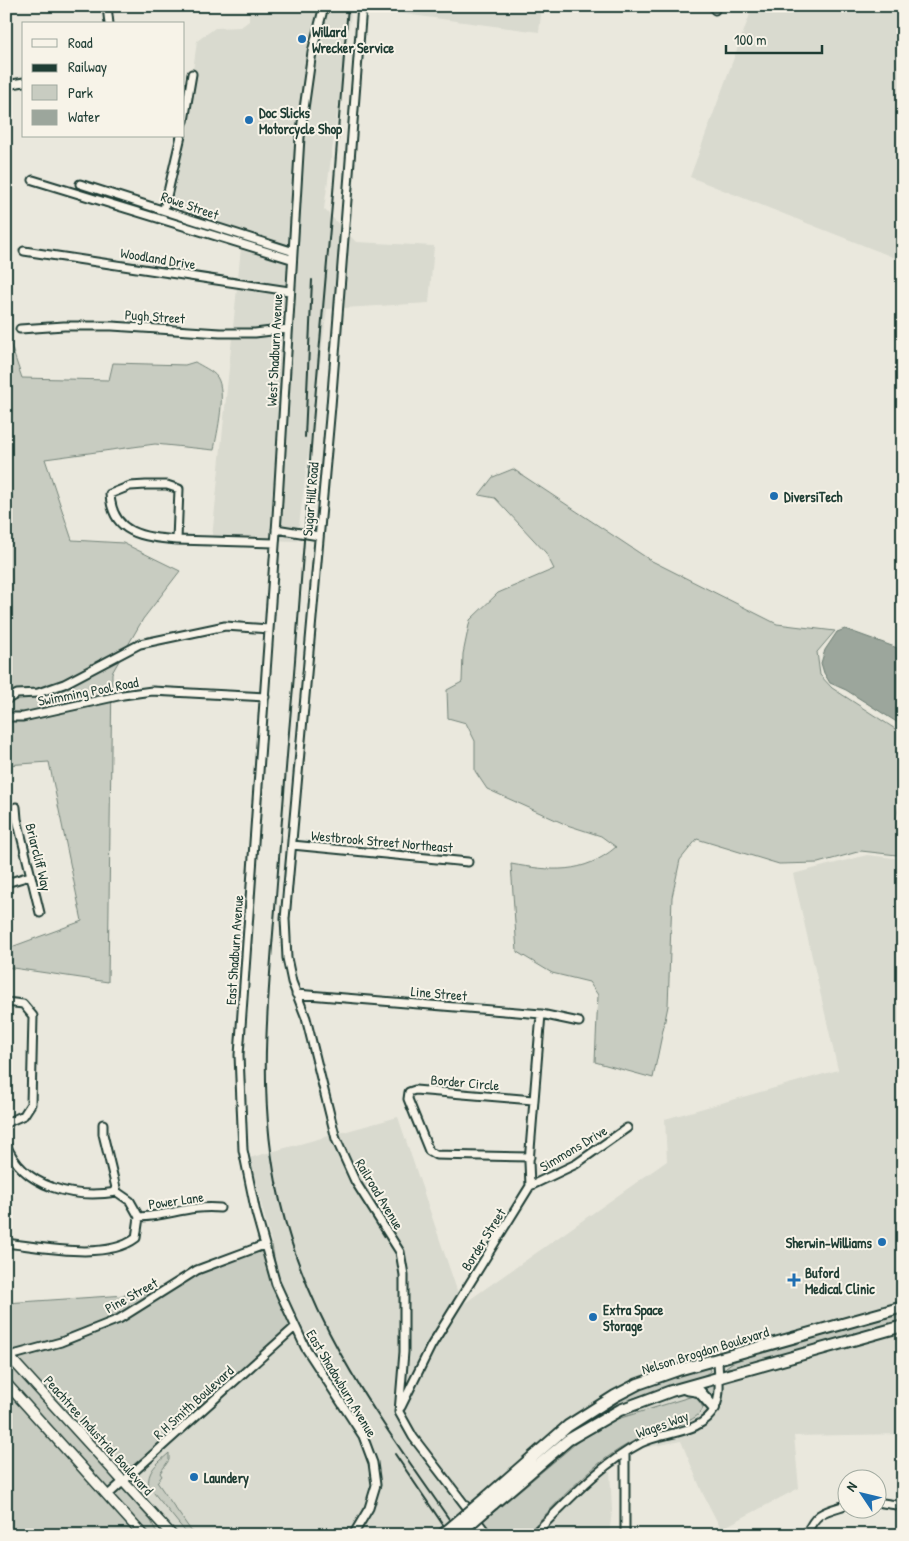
<svg xmlns="http://www.w3.org/2000/svg" width="909" height="1541" font-family="'Patrick Hand',sans-serif">
  <style>
    .built { fill: #d9dacf }
    .green { fill: #c8ccc1; stroke: #74847a }
    .water { fill: #9ca69c; stroke: #6a7c72 }
    .lines { fill: none; stroke-linecap: round; stroke-linejoin: round }
    .minor-casing { stroke: #1f3d34; stroke-width: 11 }
    .major-casing { stroke: #1f3d34; stroke-width: 12 }
    .highway-casing { stroke: #1f3d34; stroke-width: 14 }
    .minor { stroke: #f7f3e8; stroke-width: 7 }
    .major { stroke: #f7f3e8; stroke-width: 9 }
    .highway { stroke: #f7f3e8; stroke-width: 10 }
    .rail { stroke: #1f3d34; stroke-width: 2 }
    .highway-bridge-casing { stroke: #1f3d34; stroke-width: 14; stroke-linecap: butt }
    .highway-bridge { stroke: #f7f3e8; stroke-width: 10 }
    .poi-dot { fill: #1f6fb2; stroke: #f7f3e8; stroke-width: 2 }
    .labels { text-anchor: middle; dominant-baseline: central; stroke-width: 4; stroke-linejoin: round; paint-order: stroke }
    .poi-label { font-size: 14px; font-weight: bold; fill: #1f3d34; stroke: #f7f3e8; text-anchor: start }
    .street-label { font-size: 14px; fill: #1f3d34; stroke: #f7f3e8 }
  </style>
  <rect width="100%" height="100%" fill="#eae8dd"/>
  <filter id="ink" filterUnits="userSpaceOnUse"><feTurbulence type="fractalNoise" baseFrequency=".02" numOctaves="2"/><feDisplacementMap in="SourceGraphic" scale="10" xChannelSelector="R" yChannelSelector="G"/><feConvolveMatrix kernelMatrix="1 2 1 2 8 2 1 2 1" color-interpolation-filters="sRGB"/></filter>
  <g filter="url(#ink)">
    <path class="built" d="M249 6H542L539 32 352 7 324 209 356 242 434 246 429 303 327 309 297 541 212 538 242 238 172 205 173 190 184 136 197 41 215 28 241 27 249 21Z
      M753 6H903V261L690 177Z
      M867 855 903 859V1434L794 1436 799 1488 721 1529 703 1494 681 1441 638 1449 617 1466 610 1468 612 1511 609 1535H158L151 1521 114 1480 215 1401 279 1287 272 1245 249 1158 398 1117 462 1305 667 1161 665 1119 838 1070 793 874Z"/>
    <path class="green" d="M6 331 22 378 109 380 113 363 185 365 195 362C201 366 213 371 217 377 227 392 217 433 214 450L155 444 45 459 72 540 123 543 180 571 143 619 112 673 108 982 6 967V949L82 921 49 762 6 765Z
      M513 469 650 560 777 624 835 631 817 652 820 675 832 688 903 734V786L896 819 897 855 861 851 818 863 779 864 697 839 680 860 672 897 668 1006 653 1078 595 1062 598 995 589 982 552 973 517 952 511 864C551 871 583 875 616 847L601 836 567 825 487 789 475 771V741L466 723 448 718 447 690 462 682 463 654 470 620 498 593 554 569 546 553 495 498 479 495 493 477Z
      M272 1245 279 1287 293 1326 215 1401 114 1480 151 1521 158 1535H6V1303L156 1293 215 1261Z
      M903 1311V1321L733 1368 726 1367 733 1362 806 1337Z
      M701 1367 710 1369V1372L699 1378 634 1398 582 1425 580 1422 602 1408 641 1387Z
      M715 1384V1397L701 1388 703 1387Z
      M693 1396 698 1398 703 1408C697 1425 653 1431 636 1440 592 1461 559 1502 525 1535H492L482 1522 581 1439 614 1420Z
      M169 1453V1460L160 1473 162 1476 157 1482 194 1535H188L149 1487C146 1471 158 1463 169 1453Z"/>
    <path class="water" d="M845 629 903 650V726L846 690 830 683 824 673 821 663 825 650 837 632Z"/>
    <g class="lines">
      <g class="minor-casing">
        <path id="minor" d="M107 6 109 24
          M324 6 312 52 300 137 277 517 239 1055 243 1150 256 1213 276 1284 305 1347 363 1436 373 1463 376 1485 369 1508 353 1535
          M362 6 331 406 285 919 287 958 292 982 306 1018 336 1139 355 1181 400 1252 404 1275V1352L399 1412
          M715 10 716 6
          M6 85 24 82
          M184 121 192 74
          M33 180 291 259
          M80 184 291 251
          M164 209 181 136
          M24 251 289 291
          M20 329 64 326H112L220 333H255L288 329
          M146 485H167L179 489 177 540C143 537 112 534 110 494L130 486Z
          M276 529 319 536
          M177 540 275 543
          M6 700 17 694 38 693 64 684 140 644 225 626 269 629
          M6 717H23L123 695 152 691 265 697
          M16 807 17 819 40 913
          M292 845 468 862
          M6 883 30 876
          M296 994 541 1014 579 1022
          M6 1002 23 1004 33 1016 31 1104 24 1115 6 1123
          M103 1124V1134L117 1192
          M6 1144C23 1188 74 1199 117 1192
          M530 1157 436 1155 429 1151 408 1099 409 1092 415 1090 533 1100
          M530 1186 576 1164 627 1128
          M117 1192 130 1201 139 1217C167 1216 191 1205 220 1208
          M6 1243C42 1247 106 1261 136 1238L139 1217
          M6 1357 61 1342 119 1319 197 1270 264 1245
          M401 1407 431 1346 530 1186 529 1162 541 1014
          M399 1412 413 1437 488 1535
          M625 1454V1535
          M108 1495 295 1327
          M876 1502 903 1506
          M533 1535C567 1502 599 1465 641 1443 664 1431 701 1435 715 1408 722 1393 718 1374 718 1358
          M806 1535C816 1512 823 1512 846 1505"/>
      </g>
      <g class="major-casing">
        <path id="major" d="M6 1353 172 1535
          M6 1383 143 1535"/>
      </g>
      <g class="highway-casing">
        <path id="highway" d="M686 1389 699 1391 714 1408
          M488 1496 568 1426 615 1396 638 1384 678 1370 903 1307
          M493 1504 568 1440 620 1410 671 1391 903 1326"/>
      </g>
      <use href="#minor" class="minor"/>
      <use href="#major" class="major"/>
      <use href="#highway" class="highway"/>
      <path class="rail" d="M348 6C337 149 325 291 312 434 305 518 300 603 293 687 286 761 281 835 275 909 267 1008 257 1104 280 1201 310 1331 386 1427 460 1535
        M305 437 312 280
        M395 1454 450 1535"/>
      <g class="highway-bridge-casing">
        <path id="highway-bridge" d="M442 1535 488 1496
          M457 1535 493 1504"/>
      </g>
      <use href="#highway-bridge" class="highway-bridge"/>
    </g>
  </g>
  <g class="poi-dot">
    <circle cx="302" cy="39" r="5"/>
    <circle cx="249" cy="120" r="5"/>
    <circle cx="774" cy="496" r="5"/>
    <circle cx="882" cy="1242" r="5"/>
    <path d="M791.5 1272.5h5v5h5v5h-5v5h-5v-5h-5v-5h5z"/>
    <circle cx="593" cy="1317" r="5"/>
    <circle cx="194" cy="1477" r="5"/>
  </g>
  <g class="labels">
    <g class="poi-label">
      <text x="312" y="31">Willard<tspan x="312" dy="16">Wrecker Service</tspan></text>
      <text x="259" y="112">Doc Slicks<tspan x="259" dy="16">Motorcycle Shop</tspan></text>
      <text x="784" y="496">DiversiTech</text>
      <text x="872" y="1242" text-anchor="end">Sherwin-Williams</text>
      <text x="805" y="1272">Buford<tspan x="805" dy="16">Medical Clinic</tspan></text>
      <text x="603" y="1309">Extra Space<tspan x="603" dy="16">Storage</tspan></text>
      <text x="204" y="1477">Laundery</text>
    </g>
    <g class="street-label">
      <text transform="translate(190 205) rotate(19)">Rowe Street</text>
      <text transform="translate(158 258) rotate(9)">Woodland Drive</text>
      <text transform="translate(155 316) rotate(4)">Pugh Street</text>
      <text transform="translate(274 350) rotate(-87)">West Shadburn Avenue</text>
      <text transform="translate(310 499) rotate(-85)">Sugar Hill Road</text>
      <text transform="translate(88 691) rotate(-11)">Swimming Pool Road</text>
      <text transform="translate(382 841) rotate(5)">Westbrook Street Northeast</text>
      <text transform="translate(39 857) rotate(76)">Briarcliff Way</text>
      <text transform="translate(234 950) rotate(-86)">East Shadburn Avenue</text>
      <text transform="translate(439 993) rotate(5)">Line Street</text>
      <text transform="translate(465 1082) rotate(5)">Border Circle</text>
      <text transform="translate(573 1148) rotate(-31)">Simmons Drive</text>
      <text transform="translate(380 1194) rotate(59)">Railroad Avenue</text>
      <text transform="translate(176 1200) rotate(-8)">Power Lane</text>
      <text transform="translate(483 1239) rotate(-58)">Border Street</text>
      <text transform="translate(131 1295) rotate(-29)">Pine Street</text>
      <text transform="translate(705 1350) rotate(-17)">Nelson Brogdon Boulevard</text>
      <text transform="translate(342 1383) rotate(59)">East Shadowburn Avenue</text>
      <text transform="translate(193 1402) rotate(-42)">R H Smith Boulevard</text>
      <text transform="translate(662 1424) rotate(-20)">Wages Way</text>
      <text transform="translate(99 1435) rotate(48)">Peachtree Industrial Boulevard</text>
    </g>
  </g>
  <rect width="909" height="1541" fill="none" stroke="#f7f3e8" stroke-width="25"/>
  <rect x="12" y="12" width="884" height="1516" fill="none" stroke="#1f3d34" stroke-width="2" filter="url(#ink)"/>
  <rect x="22" y="22" width="162" height="115" fill="#f7f3e8" stroke="#a1aaa0"/>
  <rect x="32" y="39" width="25" height="8" fill="#f7f3e8" stroke="#a1aaa0"/>
  <text x="68" y="48" font-size="15" fill="#1f3d34">Road</text>
  <rect x="32" y="64" width="25" height="8" fill="#1f3d34" stroke="#a1aaa0"/>
  <text x="68" y="72" font-size="15" fill="#1f3d34">Railway</text>
  <rect x="32" y="85" width="25" height="15" fill="#c8ccc1" stroke="#a1aaa0"/>
  <text x="68" y="98" font-size="15" fill="#1f3d34">Park</text>
  <rect x="32" y="110" width="25" height="15" fill="#9ca69c" stroke="#a1aaa0"/>
  <text x="68" y="122" font-size="15" fill="#1f3d34">Water</text>
  <g transform="translate(862 1494) rotate(305)"><circle r="24" fill="#f7f3e8" stroke="#a1aaa0"/>
  <path d="M0-4L9 19L0 12L-9 19Z" fill="#1f6fb2"/>
  <text y="-8" font-size="14" font-weight="bold" text-anchor="middle" fill="#1f3d34">N</text>
  </g>
  <path d="M726 45v8h96v-8" fill="none" stroke="#1f3d34" stroke-width="2.5"/>
  <text x="734" y="45" font-size="15" fill="#1f3d34" stroke="#f7f3e8" stroke-width="4" paint-order="stroke">100 m</text>
</svg>
